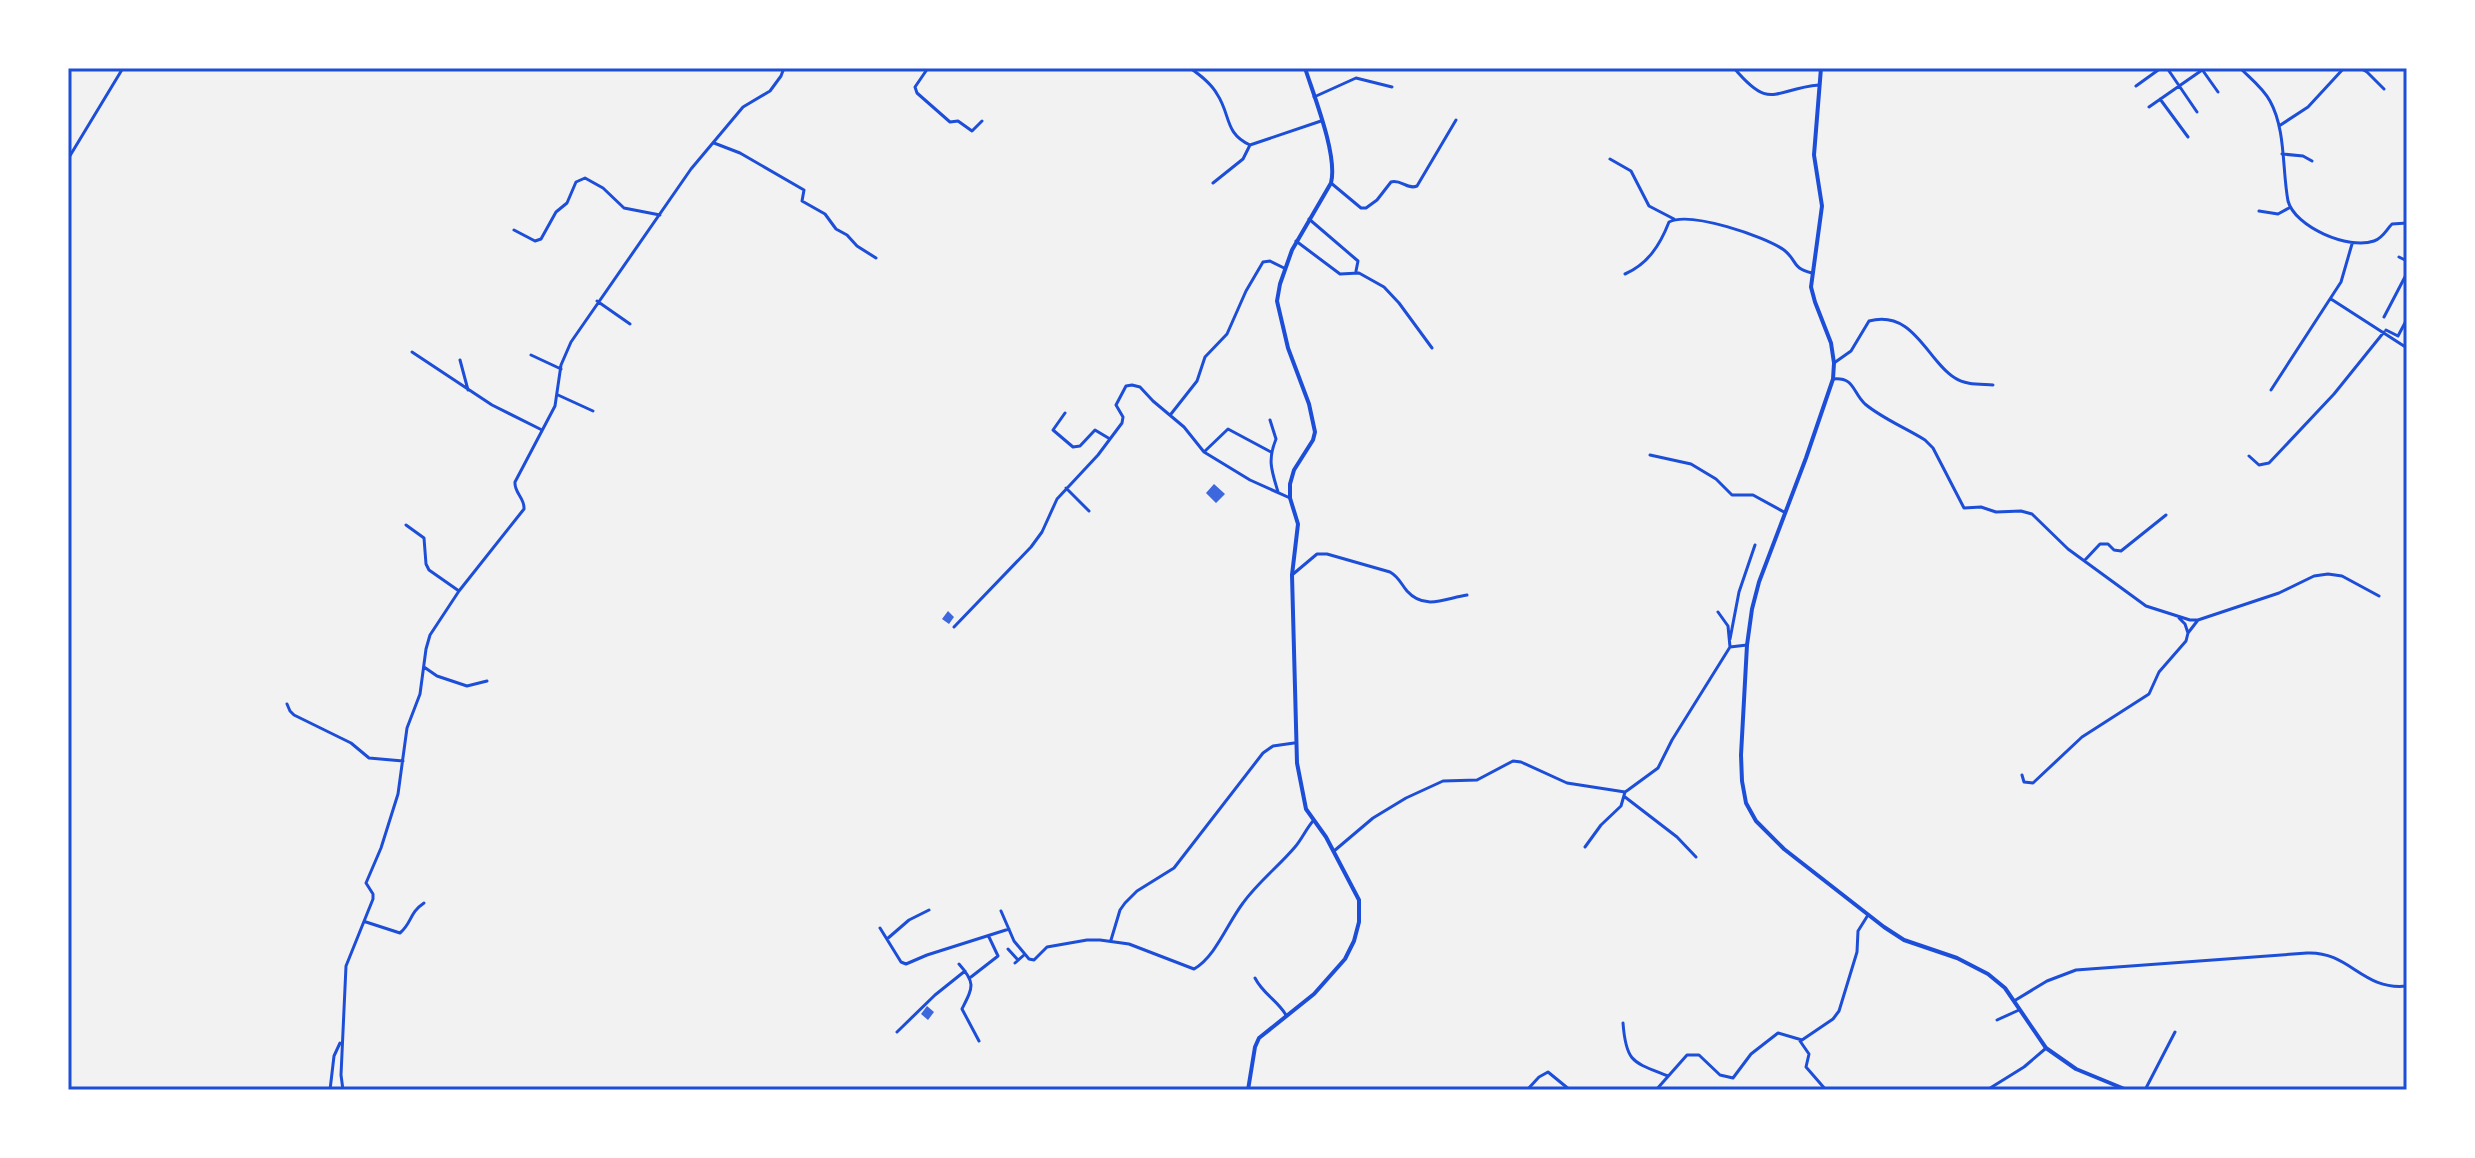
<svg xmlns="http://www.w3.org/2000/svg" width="2475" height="1158" font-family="'Space Grotesk',sans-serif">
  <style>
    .building { fill: #3d67dc }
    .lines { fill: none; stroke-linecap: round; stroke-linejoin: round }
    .minor { stroke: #1d4ed8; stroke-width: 3 }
    .tertiary { stroke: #1d4ed8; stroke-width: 4 }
    .neatline { fill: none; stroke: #1d4ed8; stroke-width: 3 }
  </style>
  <rect width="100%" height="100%" fill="#f2f2f2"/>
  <path class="building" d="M1214 484 1225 494 1216 503 1206 493Z
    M948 611 954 617 949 624 942 619Z
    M927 1006 934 1012 928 1020 921 1014Z"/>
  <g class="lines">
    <path class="minor" d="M928 68 915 87 917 93 950 122 958 121 972 131 982 121
      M1190 68C1200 75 1211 83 1217 94 1231 115 1224 133 1250 145
      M1734 68C1771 112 1773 89 1819 85
      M2167 68 2197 112
      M2201 68 2218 92
      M2240 68C2250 78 2263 88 2270 101 2286 130 2282 169 2288 201 2295 227 2348 250 2374 241 2383 238 2386 230 2392 224L2407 223
      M2360 68 2367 72 2384 89
      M2136 86 2161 68
      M1314 97 1356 78 1392 87
      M2160 99 2188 137
      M2149 107 2205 68
      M2279 126 2308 107 2344 68
      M714 143 740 153 804 190 802 201 825 214 836 229 847 235 857 246 876 258
      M2282 154 2303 156 2312 161
      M68 159 123 68
      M1610 159 1631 171 1649 206 1674 219
      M1213 183 1243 159 1250 145 1321 121
      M1331 183 1361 208H1366L1377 200 1391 182C1401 179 1407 190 1417 186L1456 120
      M2259 211 2278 214 2289 208
      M1309 219 1358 261 1356 271
      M514 230 535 241 541 239 556 212 567 203 576 182 585 178 603 188 624 208 660 215
      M1296 241 1340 274 1359 273 1384 287 1399 303 1432 348
      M2399 257 2407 261
      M1625 274C1648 264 1660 245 1669 222 1690 211 1764 236 1784 250 1798 261 1791 268 1812 273
      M2331 299 2407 348
      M597 301 630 324
      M2384 317 2407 273
      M2386 330 2398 336 2407 319
      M412 352 492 405 542 430
      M531 355 561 369
      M460 360 468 390
      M1834 363 1851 351 1869 321C1914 309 1927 361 1955 378 1965 385 1981 384 1993 385
      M1833 379C1855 377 1852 392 1865 404 1883 419 1906 428 1925 440L1933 448 1964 508 1981 507 1996 512 2021 511 2032 514 2068 549 2146 606 2190 620H2198L2279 593 2314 576 2328 574 2342 576 2379 596
      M2271 390 2341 282 2352 244
      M558 395 593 411
      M1065 413 1053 430 1073 447 1080 446 1095 430 1110 439
      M1171 414 1197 381 1205 357 1227 334 1246 291 1263 262 1270 261 1284 268
      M1270 420 1276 439C1267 461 1272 471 1278 492
      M1204 452 1228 429 1271 452
      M1650 455 1691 464 1716 479 1732 495H1753L1784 512
      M2249 456 2259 465 2269 463 2334 394 2384 332
      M1066 488 1089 511
      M406 525 424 538 426 564 429 570 459 591
      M2085 560 2100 544H2108L2114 550 2121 551 2166 515
      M1292 575 1317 554H1327L1390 572C1399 577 1401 584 1407 591 1425 611 1446 598 1467 595
      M1718 612 1728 626 1730 647
      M954 627 1031 547 1042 532 1057 499 1098 455 1122 423 1123 417 1116 405 1126 386 1132 385 1140 387 1153 401 1184 427 1204 452 1250 480 1290 498
      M2188 633 2198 620
      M1730 639 1739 592 1755 545
      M424 667 437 676 467 686 487 681
      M287 704 290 711 294 715 351 743 369 758 403 761
      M2022 775 2024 782 2033 783 2082 737 2149 694 2159 672 2186 641 2188 633 2185 624 2179 618
      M1625 797 1677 837 1696 857
      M1585 847 1601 825 1621 806 1625 792
      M1334 851 1373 818 1406 798 1443 781 1477 780 1513 761 1521 762 1567 783 1625 792 1628 790 1658 768 1672 740 1730 647 1747 645
      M1001 911 1014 941 1029 959 1034 960 1047 947 1087 940H1100L1129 944 1194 969C1216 956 1227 924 1243 903 1258 882 1279 866 1295 847 1302 839 1306 829 1313 821
      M366 922 400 933C412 923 409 913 424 903
      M880 928 901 962 906 964 927 955 1009 929
      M887 939 909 920 929 910
      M1111 940 1120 910 1125 903 1137 891 1174 868 1263 753 1273 746 1294 743
      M1008 949 1018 960
      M1015 963 1024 955
      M959 964C976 983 973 987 962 1009L979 1041
      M971 977 998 956 989 937
      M1255 978C1263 994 1277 1000 1286 1015
      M2014 1001 2047 981 2076 970 2307 953C2350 951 2362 991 2407 986
      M1997 1020 2019 1010
      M1623 1023C1626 1063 1633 1062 1668 1076
      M897 1032 935 995 965 971
      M1800 1041 1809 1054 1806 1067 1826 1090
      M330 1090 334 1056 340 1043
      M343 1090 341 1075 346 966 373 899V894L366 883 381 848 398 794 407 728 420 694 426 649 430 635 459 591 524 509C525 498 514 493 515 482L555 406 561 365 571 342 691 169 743 107 770 91 781 76 784 68
      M1527 1090 1539 1077 1548 1072 1570 1090
      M1656 1090 1687 1055H1699L1720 1075 1733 1078 1751 1054 1778 1033 1802 1040 1833 1019 1839 1011 1857 952 1858 931 1868 915
      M1987 1090 2024 1067 2045 1049
      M2145 1090 2175 1032"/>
    <path class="tertiary" d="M1821 68 1814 155 1822 206 1811 287 1815 302 1831 343 1834 363 1833 379 1806 458 1759 582 1752 609 1747 645 1741 755 1742 781 1746 803 1756 821 1784 849 1884 927 1904 940 1957 958 1988 974 2005 988 2046 1048 2076 1069 2127 1090
      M1248 1090 1255 1047 1259 1038 1314 994 1345 959 1354 941 1359 922V900L1326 837 1306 809 1297 763 1292 575 1298 524 1290 498V484L1294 470 1313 440 1315 432 1309 404 1288 348 1277 301 1280 284 1292 250 1331 183C1338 156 1314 96 1305 68"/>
  </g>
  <rect width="2475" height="1158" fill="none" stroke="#ffffff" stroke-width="140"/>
  <rect x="70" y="70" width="2335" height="1018" class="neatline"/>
</svg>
